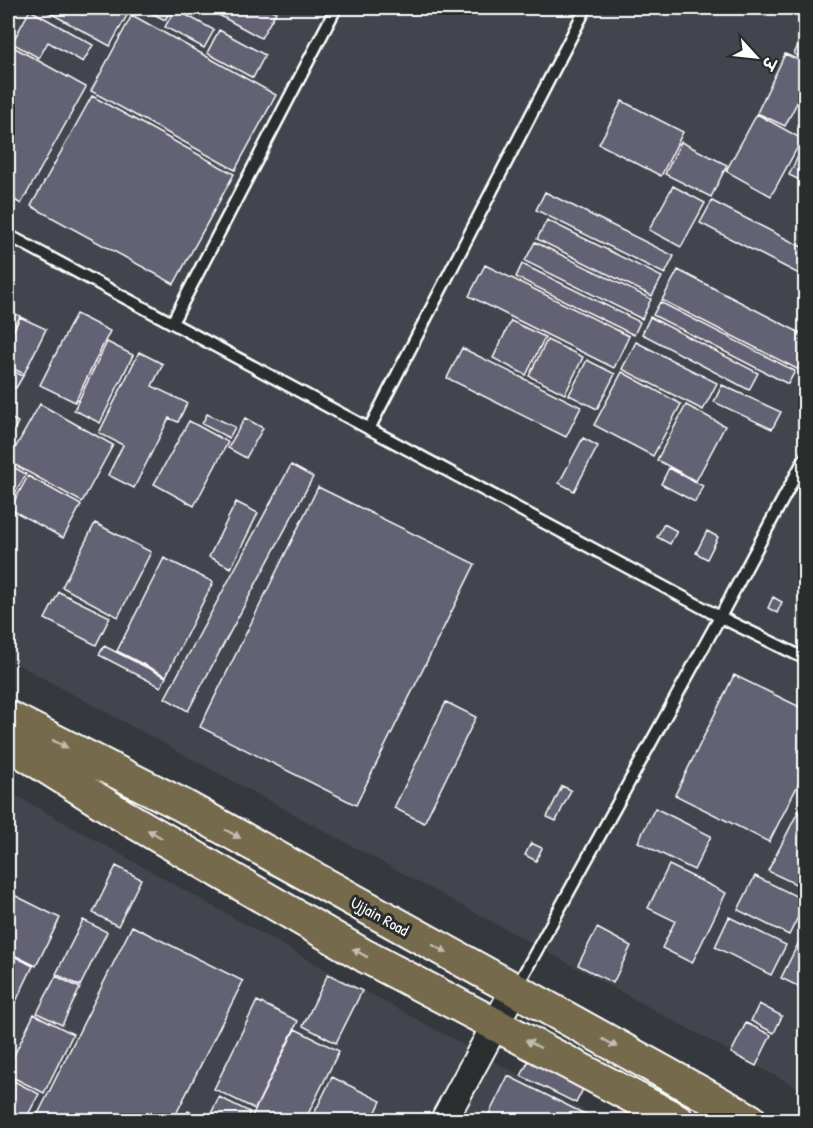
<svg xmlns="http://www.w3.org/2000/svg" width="813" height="1128" font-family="'Patrick Hand','Playpen Sans Deva',sans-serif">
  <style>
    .built { fill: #43454d }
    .building { fill: #636274; stroke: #fff; stroke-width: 1.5 }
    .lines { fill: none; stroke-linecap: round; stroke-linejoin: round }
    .service-casing { stroke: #fff; stroke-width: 15 }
    .tertiary-casing { stroke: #fff; stroke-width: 30 }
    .primary-casing { stroke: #fff; stroke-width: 36 }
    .service { stroke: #2a2d2e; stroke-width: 10 }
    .tertiary { stroke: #2a2d2e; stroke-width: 26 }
    .primary { stroke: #746b4b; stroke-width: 32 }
    .oneway { fill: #c0bcae }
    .labels { text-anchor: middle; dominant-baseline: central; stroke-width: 6; stroke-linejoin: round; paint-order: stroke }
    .street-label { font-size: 16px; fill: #fff; stroke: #2a2d2e }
  </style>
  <rect width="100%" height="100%" fill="#35383c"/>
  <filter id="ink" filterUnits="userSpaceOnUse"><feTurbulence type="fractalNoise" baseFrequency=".0167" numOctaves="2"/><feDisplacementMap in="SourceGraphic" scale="12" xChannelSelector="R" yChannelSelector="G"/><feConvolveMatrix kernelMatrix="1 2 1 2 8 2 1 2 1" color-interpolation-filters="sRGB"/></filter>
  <g filter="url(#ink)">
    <path class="built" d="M8 8H805V1092L8 659Z
      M8 791 325 969 602 1120H8Z"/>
    <path class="building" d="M41 8H131L110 46Z
      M142 8H172L165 20Z
      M206 8H267L276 12 261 38Z
      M175 9 214 30 204 48 165 27Z
      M30 10 93 45 83 62 48 42 39 58 12 43Z
      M132 15 276 95 235 170 91 91Z
      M806 29V60L794 54Z
      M219 30 265 55 253 78 207 53Z
      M8 44 86 87 21 204 8 196Z
      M785 54 806 63V85L785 126 757 113Z
      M92 96 234 174 174 284 31 206Z
      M622 101 683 132 661 176 599 144Z
      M757 114 802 139 771 196 726 171Z
      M681 142 727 165 711 197 665 174Z
      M804 144H806V183L789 175Z
      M673 186 705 203 681 247 649 230Z
      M545 192 674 256 665 274 536 210Z
      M712 201 806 249V266L801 275 700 223Z
      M547 220 662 277 652 296 537 239Z
      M535 242 651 299 642 319 525 261Z
      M522 264 640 322 634 335 516 277Z
      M485 265 629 336 614 368 469 296Z
      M678 270 806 336V368L803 372 662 300Z
      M660 302 795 371 788 384 653 315Z
      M8 310 20 316 8 341Z
      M76 314 110 331 75 402 40 385Z
      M20 317 46 329 24 374 8 366V343Z
      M650 317 758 373 749 390 642 334Z
      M511 321 545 337 526 375 493 358Z
      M547 340 583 357 565 394 529 376Z
      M107 342 133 355 100 423 74 410Z
      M636 342 717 383 703 410 622 369Z
      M462 348 581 407 566 437 447 378Z
      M139 352 163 364 152 386 187 403 178 422 169 418 134 488 108 475 123 445 99 433Z
      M587 360 615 374 597 409 569 395Z
      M8 369 23 376 16 388 8 384Z
      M622 372 681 404 653 456 594 425Z
      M722 385 781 412 772 429 714 402Z
      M40 404 113 445 82 502 8 461Z
      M686 405 725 426 696 481 657 460Z
      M207 414 235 427 229 438 202 424Z
      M8 417 18 422 8 443Z
      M245 418 263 428 246 458 228 448Z
      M189 421 228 442 194 506 154 484Z
      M583 438 598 446 574 491 559 483Z
      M8 464 26 474 8 506Z
      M291 465 313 477 188 711 165 698Z
      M669 468 703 486 695 502 661 484Z
      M28 476 81 505 63 538 10 509Z
      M318 487 475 564 356 805 200 727Z
      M236 502 258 513 231 568 209 557Z
      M95 523 151 552 118 617 62 587Z
      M664 524 677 531 670 544 657 537Z
      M707 531 718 537 707 559 696 553Z
      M164 558 213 582 166 676 117 651Z
      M59 592 110 617 96 645 45 619Z
      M773 597 782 602 777 613 768 608Z
      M104 646 166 677 161 687 99 655Z
      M734 675 806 710V769L769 842 675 795Z
      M446 702 476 717 424 823 394 808Z
      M562 786 571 790 556 821 547 817Z
      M806 796V879L802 887 768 871Z
      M655 808 711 836 694 870 638 842Z
      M531 843 542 848 536 861 525 855Z
      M669 865 726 893 692 963 662 948 675 921 648 908Z
      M116 866 141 879 118 926 93 913Z
      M755 876 806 901 789 935 738 910Z
      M8 892 60 918 36 966 8 952Z
      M729 917 786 945 771 975 715 947Z
      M83 920 107 932 80 986 56 974Z
      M132 926 243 981 173 1120H35Z
      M597 928 631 946 613 983 578 965Z
      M806 928V990L781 978Z
      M8 953 33 966 8 1018Z
      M328 974 362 991 336 1043 303 1026Z
      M56 976 80 988 62 1025 37 1013Z
      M257 1001 298 1021 255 1109 214 1089Z
      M759 1004 782 1016 774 1033 751 1021Z
      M34 1014 73 1034 44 1093 8 1075V1068Z
      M746 1023 771 1035 756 1066 731 1053Z
      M295 1029 339 1051 305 1120H250Z
      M530 1058 585 1085 576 1103 521 1076Z
      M508 1076 589 1116 587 1120H486Z
      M332 1077 381 1101 372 1120H311Z
      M8 1078 39 1094 25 1120H8Z
      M219 1097 250 1112 246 1120H208Z
      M188 1111 204 1119 203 1120H183Z"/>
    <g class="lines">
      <g class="service-casing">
        <path id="service" d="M8 235 720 617 806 659
          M172 323 336 8
          M369 429 586 8
          M516 988 720 617 806 456"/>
      </g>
      <g class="tertiary-casing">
        <path id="tertiary" d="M444 1120 514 990"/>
      </g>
      <g class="primary-casing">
        <path id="primary" d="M8 717 182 805 750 1120
          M8 743 122 815 365 956 677 1120"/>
      </g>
      <use href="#service" class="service"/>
      <use href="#tertiary" class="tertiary"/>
      <use href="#primary" class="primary"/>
    </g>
    <defs><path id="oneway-solid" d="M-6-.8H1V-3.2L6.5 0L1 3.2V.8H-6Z" transform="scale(1.5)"/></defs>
    <g class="oneway">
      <use href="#oneway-solid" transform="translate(60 744) rotate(27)"/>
      <use href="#oneway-solid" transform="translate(155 834) rotate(-150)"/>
      <use href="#oneway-solid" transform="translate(233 834) rotate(29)"/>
      <use href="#oneway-solid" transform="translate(440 949) rotate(29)"/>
      <use href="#oneway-solid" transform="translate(360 953) rotate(-151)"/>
      <use href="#oneway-solid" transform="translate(610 1043) rotate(29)"/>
      <use href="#oneway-solid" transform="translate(533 1044) rotate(-152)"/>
    </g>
  </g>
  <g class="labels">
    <g class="street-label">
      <text transform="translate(380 916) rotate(29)">Ujjain Road</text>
    </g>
  </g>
  <rect width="813" height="1128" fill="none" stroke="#2a2d2e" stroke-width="30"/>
  <rect x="15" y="15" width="783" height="1098" fill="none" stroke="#fff" stroke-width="2" filter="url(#ink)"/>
  <g transform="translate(756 57) rotate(117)" stroke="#2a2d2e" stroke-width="4.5" paint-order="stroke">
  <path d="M0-4.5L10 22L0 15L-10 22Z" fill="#ffffff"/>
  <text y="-9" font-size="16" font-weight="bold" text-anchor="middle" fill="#ffffff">उ</text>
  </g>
</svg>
